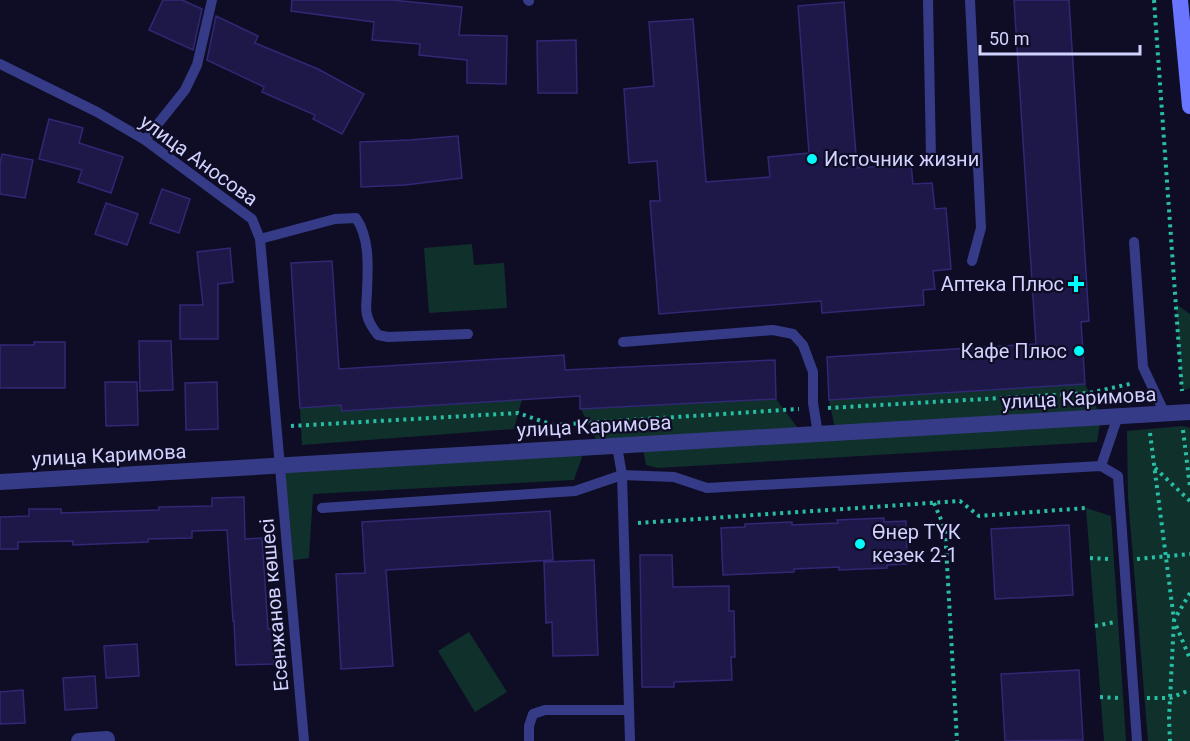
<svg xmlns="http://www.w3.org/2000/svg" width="1190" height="741" font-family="Roboto,sans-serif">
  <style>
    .green { fill: #10302b }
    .building { fill: #1d1848; stroke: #302875; stroke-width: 1.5 }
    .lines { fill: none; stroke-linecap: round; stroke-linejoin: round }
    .path { stroke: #27bea5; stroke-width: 4; stroke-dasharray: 3 4.5; stroke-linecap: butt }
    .service { stroke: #353b87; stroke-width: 10 }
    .minor { stroke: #353b87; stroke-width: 16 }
    .tertiary { stroke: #353b87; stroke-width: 16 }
    .secondary { stroke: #6975ff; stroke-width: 16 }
    .poi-dot { fill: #00fdfc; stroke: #0f0d26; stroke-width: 2 }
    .labels { text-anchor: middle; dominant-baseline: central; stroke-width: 4.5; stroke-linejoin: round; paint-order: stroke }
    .poi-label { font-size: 20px; fill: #d2d2ff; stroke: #0f0d26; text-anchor: start }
    .street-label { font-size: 20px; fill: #d2d2ff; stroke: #0f0d26 }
  </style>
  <rect width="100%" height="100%" fill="#0f0d26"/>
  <path class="green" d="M472 244 474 265 504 263 507 308 429 313 424 248Z
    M1176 304 1190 314V388L1182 391Z
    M1085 384 1101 417 1097 442 658 468 646 465 642 444 600 447 581 409 776 399 803 435 836 433 829 400Z
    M522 399 514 429 302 445 300 408 341 405 342 411Z
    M1183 426 1190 428V741H1148L1128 497 1127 431Z
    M585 448 574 480 313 494 309 558 288 561 280 466Z
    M1086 508 1111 516 1126 741H1104Z
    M469 632 507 692 475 712 438 651Z"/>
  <path class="building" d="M163 0H182L202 9 193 50 149 30Z
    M292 0H392L462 7 459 35 507 36 506 84 467 83V60L419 55 420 44 372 40 374 22 291 11Z
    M1014 0H1069L1089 321 1081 322 1085 384 829 400 827 357 1036 344Z
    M844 2 857 168 911 164 913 184 932 183 935 209 946 208 951 269 933 271 935 289 923 290 924 305 822 313 821 301 659 314 650 201H660L657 161 629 163 624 89 654 86 649 22 693 19 706 182 770 177 768 157 809 153 798 6Z
    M216 16 258 36 255 43 318 69 364 94 342 134 313 119 315 115 262 92 264 87 207 60Z
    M576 40 577 93H538L537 41Z
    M49 119 83 128 79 143 123 157 111 193 78 182 82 170 39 159Z
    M458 136 462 178 405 185 361 187 360 142 410 140Z
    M2 154 33 160 25 198 0 194V163Z
    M162 189 190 199 179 233 150 223Z
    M106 203 138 214 127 245 95 234Z
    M230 248 233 282 218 284V339H180V305H203L197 252Z
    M332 261 339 369 564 355 565 370 775 360 776 399 580 409V396L342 411 341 405 300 408 291 263Z
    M139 341H171L173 390 140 391Z
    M34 342H65V388H0V345H34Z
    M105 382H137L138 425 106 426Z
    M217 382 218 429 186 430 185 383Z
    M244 497 245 539 262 538 268 629H273L274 664 236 665 234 621H233L227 530 192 531V538L148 539V542L73 545V541L18 542V549H0V517L29 516V509H61V513L159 510V507L212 506V498Z
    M550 511 553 560 386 570 393 666 341 669 336 574 365 573 362 522Z
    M884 518V522L906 521 907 564 887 565V568L839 570V567L794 569V572L723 575 721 528 745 527V524L792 522V525L838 523 837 520Z
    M1069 525 1073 595 995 599 991 529Z
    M640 555H672L673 587 729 586V611H734L735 657H731L732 680 674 682V687H642Z
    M594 560 598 655 553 656 552 622 546 623 544 562Z
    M137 644 139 676 106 678 104 646Z
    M1079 670 1083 740 1005 741 1001 674Z
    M95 676 97 708 65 710 63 678Z
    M23 690 25 723 0 724V692Z"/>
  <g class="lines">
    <path class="path" d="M1154 0 1182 391
      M828 408 1089 393 1134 383
      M291 426 518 413 553 425 799 409
      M1183 430 1190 487
      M1150 433 1174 620 1169 719 1170 741
      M1155 468 1190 501
      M934 503 945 529 957 741
      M638 523 960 501 979 516 1086 508
      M1090 558 1109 559
      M1137 559 1190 554
      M1190 593 1174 620 1190 659
      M1095 626 1115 622
      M1100 697 1119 698
      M1147 698H1170L1190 690"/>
    <path class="service" d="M528 0 529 1
      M928 0 931 158
      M970 0 981 228 972 261
      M0 64 97 112 145 140 252 219 260 239 304 741
      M145 140 185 90 197 65 212 0
      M260 239 335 219 356 218C370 238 368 268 367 291 367 299 365 308 367 315 369 323 373 329 378 335L388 337 468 334
      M1134 242 1143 367 1165 414
      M623 342 773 330 793 334 803 345 813 372V403L818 434
      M617 446 622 475 674 477 707 488 1101 466 1118 416
      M1101 466 1118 476 1137 741
      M322 508 575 491 622 475 630 741
      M529 741V726L533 714 545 710H629"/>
    <path class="minor" d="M79 741 107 739"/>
    <path class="tertiary" d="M0 482 1190 412"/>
    <path class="secondary" d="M1180 0 1190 106"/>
  </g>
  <g class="poi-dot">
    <circle cx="812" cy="159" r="6"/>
    <path d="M1073 275h6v6h6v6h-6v6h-6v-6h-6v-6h6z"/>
    <circle cx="1079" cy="351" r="6"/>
    <circle cx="860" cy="544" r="6"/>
  </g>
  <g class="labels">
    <g class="poi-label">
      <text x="824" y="159">Источник жизни</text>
      <text x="1064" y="284" text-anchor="end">Аптека Плюс</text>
      <text x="1067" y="351" text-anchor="end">Кафе Плюс</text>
      <text x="872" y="532">Өнер ТҮК<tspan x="872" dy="23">кезек 2-1</tspan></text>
    </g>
    <g class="street-label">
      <text transform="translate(199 160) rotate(36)">улица Аносова</text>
      <text transform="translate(1079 398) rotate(-3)">улица Каримова</text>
      <text transform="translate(594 426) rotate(-3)">улица Каримова</text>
      <text transform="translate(109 455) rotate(-3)">улица Каримова</text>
      <text transform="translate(274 605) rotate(-95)">Есенжанов көшесі</text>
    </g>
  </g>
  <path d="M980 45v9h160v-9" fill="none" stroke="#d2d2ff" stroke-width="3"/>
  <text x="989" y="45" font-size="18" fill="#d2d2ff" stroke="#0f0d26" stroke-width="4.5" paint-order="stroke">50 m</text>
</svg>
